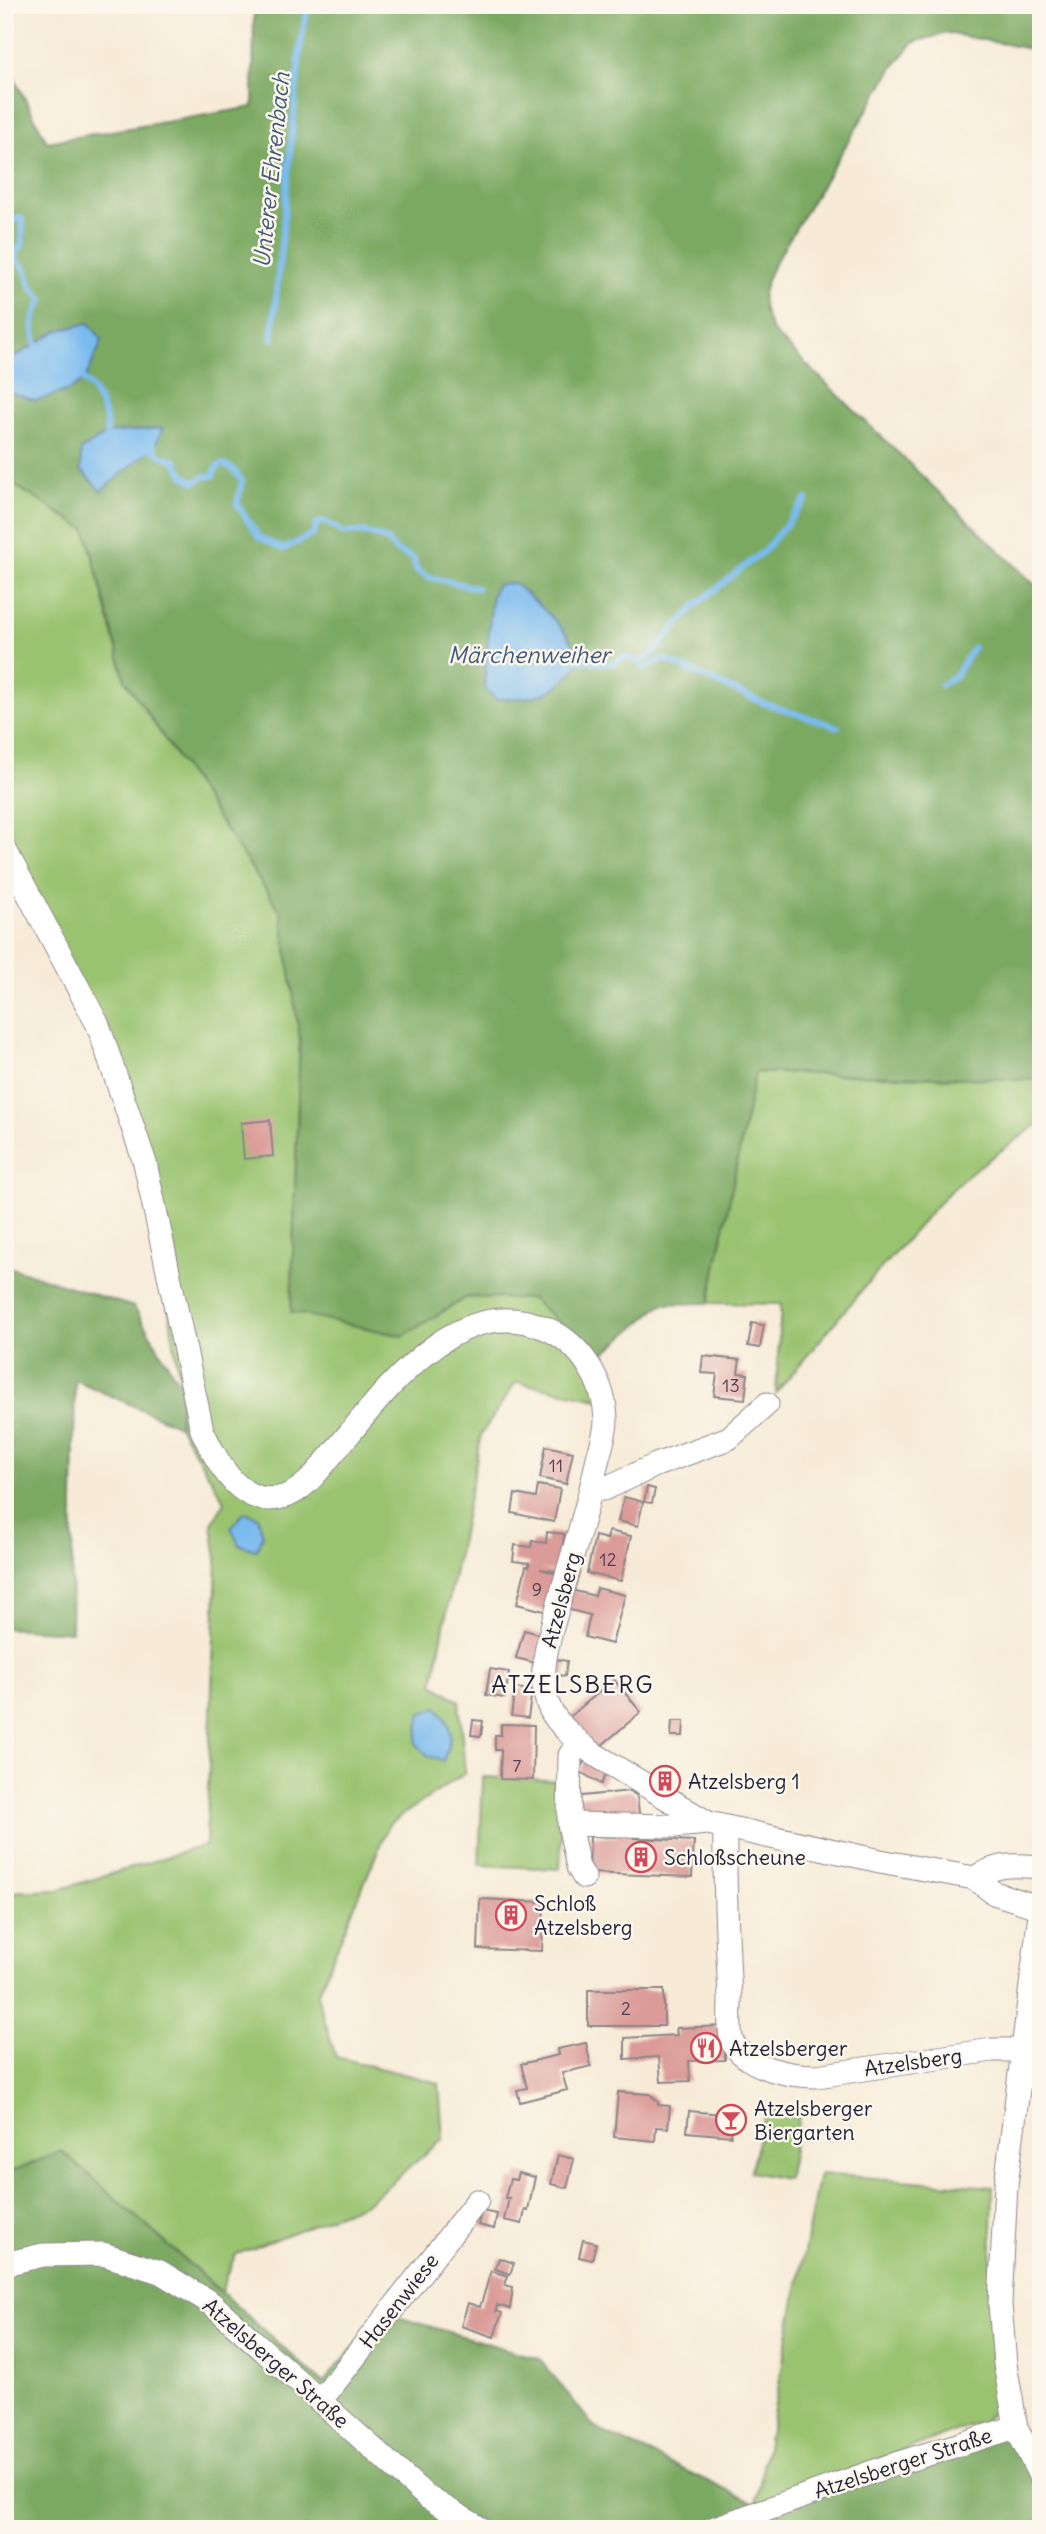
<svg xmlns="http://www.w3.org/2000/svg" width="1046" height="2534" font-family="Delius,sans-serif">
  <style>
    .green { fill: #9ac36f; stroke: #5e7255; stroke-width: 2 }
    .forest { fill: #7ba962; stroke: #4e664e; stroke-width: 2 }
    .water { fill: #7abbef; stroke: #4e6e95; stroke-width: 2 }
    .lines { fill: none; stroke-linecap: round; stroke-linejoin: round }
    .stream { stroke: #7abbef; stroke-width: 6 }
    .building { fill: #db9b98 }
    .minor-casing { stroke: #8c8689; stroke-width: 25 }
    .minor { stroke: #fff; stroke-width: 23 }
    .labels { text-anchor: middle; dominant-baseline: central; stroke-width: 5; stroke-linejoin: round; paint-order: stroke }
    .number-label { font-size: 18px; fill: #504052 }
    .street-label { font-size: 21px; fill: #22223b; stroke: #fbf7ec }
    .poi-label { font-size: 21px; fill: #22223b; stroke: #fbf7ec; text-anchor: start }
    .water-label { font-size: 23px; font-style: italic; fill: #41587a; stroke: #fbf7ec }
    .quarter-label { font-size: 24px; letter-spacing: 2px; fill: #22223b; stroke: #fbf7ec }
  </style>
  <rect width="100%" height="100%" fill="#fbf7ec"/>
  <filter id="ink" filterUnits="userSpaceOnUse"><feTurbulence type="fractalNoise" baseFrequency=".0143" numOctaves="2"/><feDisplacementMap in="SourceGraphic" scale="14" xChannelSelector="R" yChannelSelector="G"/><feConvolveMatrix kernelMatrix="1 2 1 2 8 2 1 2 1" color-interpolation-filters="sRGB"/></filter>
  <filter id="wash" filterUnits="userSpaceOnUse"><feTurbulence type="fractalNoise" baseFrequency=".00686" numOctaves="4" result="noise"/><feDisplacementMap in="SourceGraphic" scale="28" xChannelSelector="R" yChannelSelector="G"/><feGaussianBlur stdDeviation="1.57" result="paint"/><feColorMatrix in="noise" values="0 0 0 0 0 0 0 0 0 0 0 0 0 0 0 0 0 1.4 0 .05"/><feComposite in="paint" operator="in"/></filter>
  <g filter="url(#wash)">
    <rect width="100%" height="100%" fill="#f7ebd7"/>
    <path class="green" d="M5 479 86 530 125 680 281 912 300 1039 291 1311 402 1336 467 1297 532 1299 600 1357 613 1402 516 1382 481 1435 433 1683 459 1701 465 1773 389 1824 317 1995 336 2057 439 2083 443 2139 367 2203 235 2255 221 2292 63 2152 5 2174V1892L58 1890 206 1845 217 1559 212 1524 225 1502 179 1426 181 1387 145 1163 98 1025 5 857Z
      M755 1072 1041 1080V1122L970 1173 944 1197 860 1292 776 1393 781 1304 709 1303Z
      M483 1777 564 1781 560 1869 479 1865Z
      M767 2107 799 2118 787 2179 750 2172Z
      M819 2174 993 2187 990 2315 992 2355 998 2392 995 2409 983 2421 756 2504Z"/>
    <path class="forest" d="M254 5H1041V51L947 33 914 42 894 66 774 264C761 294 757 302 773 332L1041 591V1080L755 1072 709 1303 662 1304 600 1357 532 1299 467 1297 403 1336 291 1312 300 1039 281 912 125 680 86 530 5 479V390L36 401 57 331 5 363V64L8 66 47 142 253 107Z
      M5 1266 134 1307 181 1387 179 1426 75 1380 71 1632 5 1628Z
      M62 2151 323 2383 384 2313 540 2359 595 2428 756 2504 1016 2427 1041 2478V2529H5V2174Z"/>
    <path class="water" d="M89 323 102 340 85 380 69 390 36 401 6 391 5 363 57 331Z
      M163 428 155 446 101 491 81 470V450L108 433Z
      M514 583C540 606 568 628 582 660 551 699 543 697 495 699L484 687 492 595 497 585Z
      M245 1512 258 1517 263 1536 256 1550 239 1545 231 1527Z
      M437 1707C454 1727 453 1737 443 1761L428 1756 416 1743 421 1713Z"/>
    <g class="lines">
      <path class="stream" d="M5 226 19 217 23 220 22 245 17 251 16 259 26 270 31 286 43 300C31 316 33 326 36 345L42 349
        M272 339 301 41 308 5
        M79 376C96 388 111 420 106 440
        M149 449 155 446 158 454 176 461 184 476 195 482 205 476H213L217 467 223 464 233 469 242 481 237 504 259 537 283 549 314 534 316 524 324 521 344 533 364 532 387 540 395 550 414 559 416 570 429 577 477 588
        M575 659 587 661
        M640 661 643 669 664 659 763 703 838 727
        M592 662 613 664 624 657 640 661 648 658 698 603 765 550 807 499
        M941 685 955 676 973 648"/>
    </g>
    <g id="blocks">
      <path class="building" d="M270 1120 273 1156 244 1159 241 1123Z
        M752 1323 764 1325 760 1348 748 1346Z
        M703 1356 740 1360 738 1373 748 1374 745 1399 714 1396 717 1374 701 1373Z
        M546 1446 573 1452 566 1484 540 1478Z
        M538 1485 560 1489 554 1522 512 1513 515 1494 536 1498Z
        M647 1487 655 1489 652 1503 644 1502Z
        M624 1497 643 1502 638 1526 618 1521Z
        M609 1531 631 1536 621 1581 587 1573 595 1536 607 1539Z
        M547 1532 564 1534 560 1572 540 1569 558 1574 548 1612 517 1604 526 1566 529 1567V1563L513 1561 515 1545 531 1547 532 1541 546 1543Z
        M597 1588 625 1595 612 1644 585 1637 590 1615 566 1609 571 1590 595 1596Z
        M524 1630 543 1635 536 1663 516 1658Z
        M556 1659 567 1661 565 1676 553 1674Z
        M490 1669 509 1672 505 1698 486 1695Z
        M614 1680 641 1712 595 1751 568 1718Z
        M515 1688 532 1690 528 1718 511 1716Z
        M473 1720 483 1721 481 1736 471 1735Z
        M672 1721H684L683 1736H671Z
        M501 1724 534 1725 533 1780 500 1779 501 1750H495V1735H501Z
        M585 1760 607 1772 601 1784 579 1771Z
        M663 1775 671 1779 668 1786 660 1783Z
        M630 1791 637 1796 640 1821H576L573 1797Z
        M616 1831 635 1832 634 1838 694 1841 692 1877 589 1873 590 1836 616 1837Z
        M480 1899 544 1902 542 1951 478 1949Z
        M588 1990H664V2026H588Z
        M724 2026 725 2060 689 2061 690 2081 661 2082 659 2057 625 2059V2038L677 2035 676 2028Z
        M586 2043 591 2066 562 2073 567 2090 520 2102 517 2090 527 2088 521 2064 558 2055 557 2049Z
        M618 2092 650 2094 658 2102V2105L670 2106 668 2128 656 2127 655 2141 614 2137Z
        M689 2111 733 2115 731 2136 687 2132Z
        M558 2155 574 2159 567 2188 551 2184Z
        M518 2173 535 2177 528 2211 525 2210 522 2224 504 2220 509 2198H505L510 2179 516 2180Z
        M481 2211 497 2214 494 2229 478 2225Z
        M583 2240 596 2243 592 2260 579 2257Z
        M499 2258 514 2263 510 2274 495 2269Z
        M491 2271 508 2276 505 2285 513 2287 510 2309 497 2305 496 2311 502 2313 494 2337 461 2326 468 2303 480 2307Z"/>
    </g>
  </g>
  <g filter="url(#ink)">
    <use href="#blocks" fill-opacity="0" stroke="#8c8689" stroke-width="2"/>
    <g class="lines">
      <g class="minor-casing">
        <path id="minor" d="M5 850 98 1025 145 1163 202 1430C217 1461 239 1509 283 1497 305 1491 320 1468 334 1452 384 1393 456 1290 545 1328 581 1343 605 1382 606 1420 606 1434 600 1449 597 1462 587 1512 570 1561 557 1610 548 1640 536 1679 550 1709 557 1724 580 1744 594 1754L708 1823 880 1861 974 1878 994 1893 1041 1908
          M592 1487 604 1489 656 1465 729 1438 767 1404
          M579 1744 570 1755 569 1824 578 1867 584 1877
          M569 1824 674 1826 708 1823
          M725 1829C724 1885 727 1941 730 1997 730 2008 728 2037 734 2045 751 2069 790 2076 817 2076L992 2050H1024
          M974 1878C999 1863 1012 1865 1041 1867
          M1041 1906 1006 2185 1000 2304 1005 2364 1016 2427 1041 2478
          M5 2264 43 2255 103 2254 160 2272 211 2303 427 2497 481 2529
          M318 2398 329 2390 477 2201
          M712 2529 889 2466 1016 2427"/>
      </g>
      <use href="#minor" class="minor"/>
    </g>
  </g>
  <defs>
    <g id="building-ring" transform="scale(1.575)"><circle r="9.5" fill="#fbf7ec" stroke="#d1495b" stroke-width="1.5"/><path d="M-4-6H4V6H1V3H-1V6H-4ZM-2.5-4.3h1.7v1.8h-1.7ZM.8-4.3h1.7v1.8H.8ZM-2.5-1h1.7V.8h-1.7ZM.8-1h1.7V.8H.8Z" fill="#d1495b"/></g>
    <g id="restaurant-ring" transform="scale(1.575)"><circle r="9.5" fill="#fbf7ec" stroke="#d1495b" stroke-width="1.5"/><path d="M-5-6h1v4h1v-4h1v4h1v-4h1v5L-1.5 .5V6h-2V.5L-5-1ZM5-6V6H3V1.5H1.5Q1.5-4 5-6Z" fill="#d1495b"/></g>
    <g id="bar-ring" transform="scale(1.575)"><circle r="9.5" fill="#fbf7ec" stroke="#d1495b" stroke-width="1.5"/><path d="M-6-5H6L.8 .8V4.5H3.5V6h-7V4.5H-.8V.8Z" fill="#d1495b"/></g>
  </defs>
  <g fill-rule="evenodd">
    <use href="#building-ring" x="665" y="1781"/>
    <use href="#building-ring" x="641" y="1857"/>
    <use href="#building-ring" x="511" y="1915"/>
    <use href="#restaurant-ring" x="706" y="2048"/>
    <use href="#bar-ring" x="731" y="2120"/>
  </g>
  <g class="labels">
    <g class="number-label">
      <text x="731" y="1385">13</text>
      <text x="556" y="1465">11</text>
      <text x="608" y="1559">12</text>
      <text x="537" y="1589">9</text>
      <text x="517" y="1765">7</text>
      <text x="626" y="2008">2</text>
    </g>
    <g class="street-label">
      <text transform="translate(561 1600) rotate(-75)">Atzelsberg</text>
      <text transform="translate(913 2062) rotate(-8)">Atzelsberg</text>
      <text transform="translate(399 2301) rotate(-52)">Hasenwiese</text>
      <text transform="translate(276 2363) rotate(41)">Atzelsberger Straße</text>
      <text transform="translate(903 2463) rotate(-18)">Atzelsberger Straße</text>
    </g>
    <g class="poi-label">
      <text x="688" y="1781">Atzelsberg 1</text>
      <text x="664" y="1857">Schloßscheune</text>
      <text x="534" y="1903">Schloß<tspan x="534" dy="24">Atzelsberg</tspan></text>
      <text x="729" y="2048">Atzelsberger</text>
      <text x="754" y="2108">Atzelsberger<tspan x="754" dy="24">Biergarten</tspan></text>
    </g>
    <g class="water-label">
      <text transform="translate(271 170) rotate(-84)">Unterer Ehrenbach</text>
      <text x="529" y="654">Märchenweiher</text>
    </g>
    <g class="quarter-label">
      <text x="573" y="1684">ATZELSBERG</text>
    </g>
  </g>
  <rect width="1046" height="2534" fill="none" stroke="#fbf7ec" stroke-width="28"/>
</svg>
